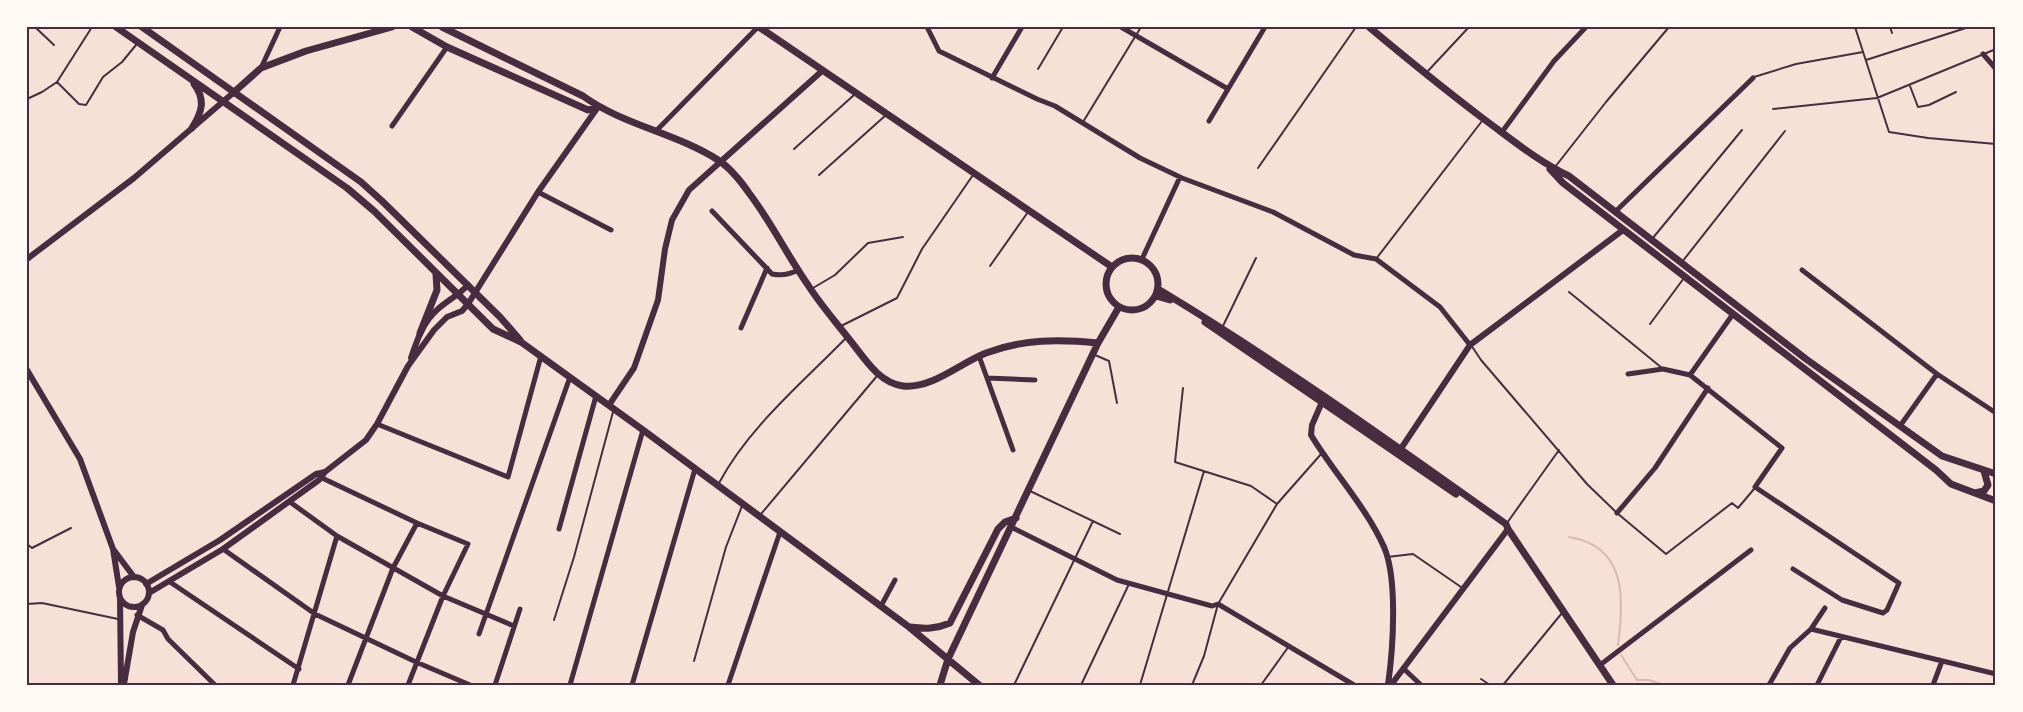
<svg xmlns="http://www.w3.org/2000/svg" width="2023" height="712" font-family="'PT Sans Narrow',sans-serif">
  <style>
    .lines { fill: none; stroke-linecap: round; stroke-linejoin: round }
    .stream { stroke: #dcb8b0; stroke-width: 2 }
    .service { stroke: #4a2c40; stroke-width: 2 }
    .minor { stroke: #4a2c40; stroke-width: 5 }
    .tertiary { stroke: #4a2c40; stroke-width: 6 }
    .secondary { stroke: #4a2c40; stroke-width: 7 }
    .neatline { fill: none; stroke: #4a2c40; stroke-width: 2 }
  </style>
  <rect width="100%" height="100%" fill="#f7e1d7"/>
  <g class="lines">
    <path class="stream" d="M1569 537C1627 546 1624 599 1618 645
      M1621 655 1637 680H1649L1664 685"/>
    <path class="service" d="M35 27 54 45
      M1855 27 1889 132 1928 138 1996 144
      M1890 27 1892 33
      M1866 60 1969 27
      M1038 69 1063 27
      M1427 72 1469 27
      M1754 77 1796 64 1863 52
      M57 82 79 104 86 105 103 77 122 62 136 45
      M1910 86 1918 107 1929 105 1956 92
      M27 99 42 92 57 82 92 27
      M1773 109 1877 98 1996 49
      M1083 122 1141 27
      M794 149 854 95
      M1555 167 1606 102 1669 27
      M1258 168 1356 27
      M819 175 886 115
      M1652 239 1742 130
      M1376 259 1482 121
      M1682 262 1785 131
      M990 266 1028 212
      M813 288 835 275 868 243 903 237
      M1569 292 1662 368
      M1650 324 1684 278
      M841 326 897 298 922 249 973 175
      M1222 328 1256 258
      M1471 345 1481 360 1587 484 1617 513 1666 554 1732 503 1738 508 1754 489
      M1095 355 1109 361 1117 403
      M1183 388 1175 462 1251 486 1277 504
      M719 483C749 427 801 384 845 339
      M1030 491 1120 534
      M761 514 877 376
      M1507 523 1559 450
      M27 544 32 548 71 528
      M1387 557 1413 554 1461 587
      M27 604 42 603 118 619
      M554 620 574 557 613 412
      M694 661 726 547 742 506
      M1481 679 1490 685
      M1014 685 1093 521
      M1081 685 1129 584
      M1140 685 1204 471
      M1192 685 1204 656 1218 604 1277 504 1322 453
      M1261 685 1289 646
      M1503 685 1562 613"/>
    <path class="minor" d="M927 27 939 51 1037 99 1055 106 1140 158 1182 178 1273 212 1354 255 1376 259 1440 307 1470 345
      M1121 27 1228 89
      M1983 54 1996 69
      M261 68 280 27
      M992 78 1022 27
      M1209 121 1265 27
      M392 126 447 47
      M657 130 758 27
      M1502 132 1554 61 1586 27
      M538 192 611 230
      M712 211 772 274C782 276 789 275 798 270
      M1615 212 1753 78
      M1142 259 1180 177
      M1802 270 1937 374 1996 413
      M741 328 767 268
      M979 356 1013 450
      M1628 374 1663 369 1690 375 1782 448 1755 487 1899 583 1887 610 1883 613 1842 600 1793 569
      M1690 375 1733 314
      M987 378 1035 380
      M377 424 508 477 541 356
      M1900 426 1937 374
      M320 477 417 523 468 544 443 596 408 685
      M290 502 337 536 443 596 514 626
      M1617 513 1655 468 1708 388
      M1011 527 1117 580 1212 606 1218 604 1354 685
      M559 529 596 396
      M223 549 315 614 416 662 470 685
      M170 582 299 669
      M881 606 895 580
      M137 615 163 630 168 639 215 685
      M1811 629 1996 674
      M479 634 570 377
      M1600 665 1751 550
      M1404 669 1421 685
      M293 685 337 536
      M348 685 393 568 417 523
      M495 685 520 609
      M570 685 643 430
      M632 685 695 469
      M728 685 780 532
      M1769 685 1790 648 1811 629 1825 608
      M1817 685 1841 637
      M1933 685 1942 661"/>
    <path class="tertiary" d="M27 259 134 178 233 93
      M411 358C417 340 423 322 438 309 448 300 459 295 468 285
      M27 370 80 459 113 549
      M1322 402 1312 425 1311 435C1334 473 1366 507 1384 547 1398 579 1393 650 1388 685
      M609 405 634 368 658 300 665 249 672 220 689 190 822 71
      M1398 453 1470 345 1623 230
      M119 592a15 15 0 1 1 30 0a15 15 0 1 1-30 0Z
      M146 584 220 540 316 474 325 472 366 440 377 424 408 366 434 330 447 317 462 311 468 304 538 192 598 107
      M119 587 113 549 134 577
      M149 593 223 549 319 480 325 472
      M120 598 121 685
      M124 684 133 632 142 605
      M1391 685 1508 529"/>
    <path class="secondary" d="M116 27 347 188 374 211 493 329 521 342 643 430 909 627 979 685
      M142 27 361 182 382 201 500 317 520 340
      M412 27 447 47 588 110 598 107
      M442 27 583 96C623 125 676 133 718 160 729 167 742 183 749 193 771 222 787 255 808 285 820 304 835 321 849 339 863 356 878 383 903 386 932 389 960 363 986 353 1023 339 1059 339 1098 343
      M759 27 1112 267
      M1369 27C1406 58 1443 88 1481 117 1510 138 1537 161 1569 176L1806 359 1942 456 1996 474
      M233 93 261 68 306 51 392 27
      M192 128C202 112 206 100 194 84
      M1550 169 1563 183 1936 470 1951 484 1996 501
      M1106 284a26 26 0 1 1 52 0a26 26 0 1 1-52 0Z
      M1158 289C1278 361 1392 443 1506 524L1508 529 1613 685
      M1156 296 1170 300
      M1205 322 1456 494
      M420 333 437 290 436 274
      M1975 493 1984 491 1988 485 1984 471
      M910 627C925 629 936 629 950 623L998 529 1005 522 1016 518
      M940 685 948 659 1098 343 1119 307"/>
  </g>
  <rect width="2023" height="712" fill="none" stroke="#fffaf5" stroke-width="57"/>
  <rect x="28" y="28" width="1966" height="656" class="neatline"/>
</svg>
